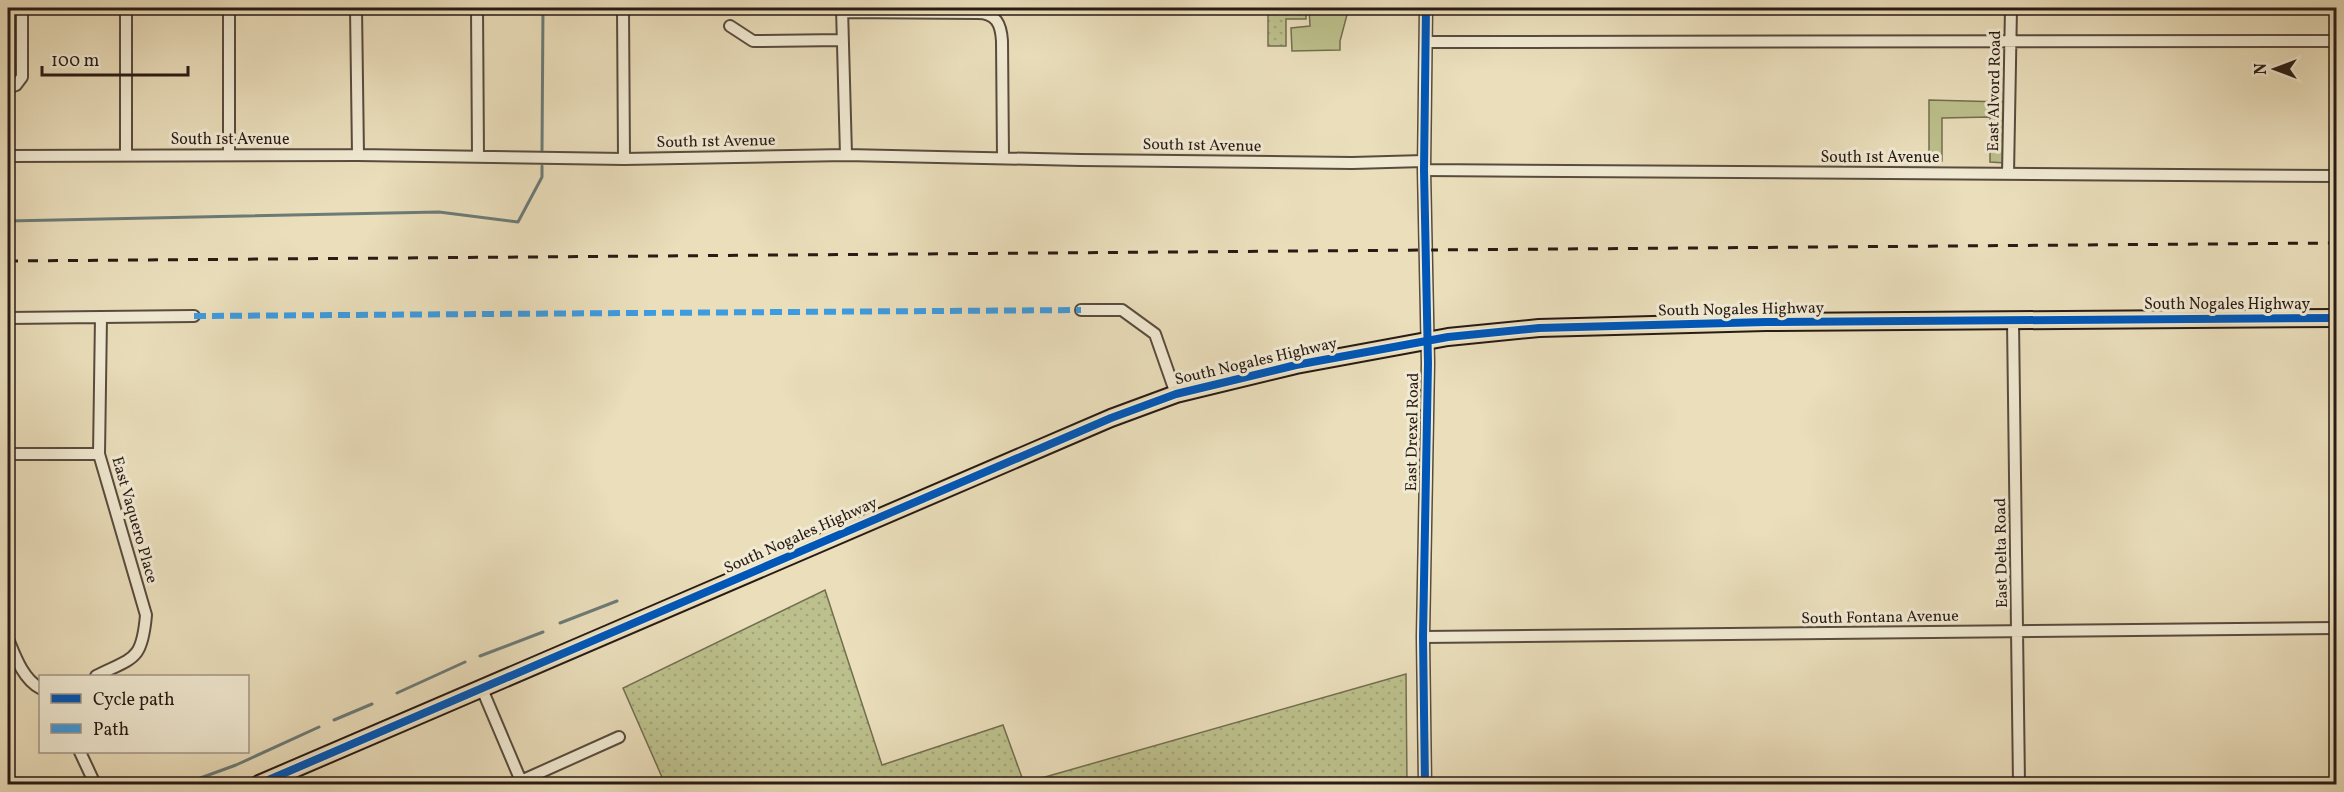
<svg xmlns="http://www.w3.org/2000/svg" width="2344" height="792" font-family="Vollkorn,serif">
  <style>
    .grass { fill: #bcc08c; stroke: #726e50; stroke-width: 1.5 }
    .park { fill: url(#park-dots); stroke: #726e50; stroke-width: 1.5 }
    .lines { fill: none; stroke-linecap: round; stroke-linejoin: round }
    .stream { stroke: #6c7b77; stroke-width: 3 }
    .minor-casing { stroke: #584c3e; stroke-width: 14 }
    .tertiary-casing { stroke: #584c3e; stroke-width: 15 }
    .primary-casing { stroke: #281b15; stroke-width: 20 }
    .minor { stroke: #f1ead3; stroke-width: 10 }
    .tertiary { stroke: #f1ead3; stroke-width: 12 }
    .primary { stroke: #eadebb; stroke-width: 16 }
    .rail { stroke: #281b15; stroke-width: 3; stroke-dasharray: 10 10; stroke-linecap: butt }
    .quiet { stroke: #3d9bdf; stroke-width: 6; stroke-dasharray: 12 6; stroke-linecap: butt }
    .cycleway-casing { stroke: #f1ead3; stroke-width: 11 }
    .cycleway { stroke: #0057b8; stroke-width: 8 }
    .labels { text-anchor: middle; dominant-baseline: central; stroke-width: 6; stroke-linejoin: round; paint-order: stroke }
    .street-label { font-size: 16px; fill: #281b15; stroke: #f1ead3 }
  </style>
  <defs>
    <pattern id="park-dots" width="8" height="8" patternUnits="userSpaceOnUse" patternTransform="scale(1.5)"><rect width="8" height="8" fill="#bcc08c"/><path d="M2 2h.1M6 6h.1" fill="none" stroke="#a2a478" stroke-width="1.8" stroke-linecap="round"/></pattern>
  </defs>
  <rect width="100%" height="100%" fill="#eadebb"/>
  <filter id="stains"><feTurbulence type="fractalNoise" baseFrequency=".00333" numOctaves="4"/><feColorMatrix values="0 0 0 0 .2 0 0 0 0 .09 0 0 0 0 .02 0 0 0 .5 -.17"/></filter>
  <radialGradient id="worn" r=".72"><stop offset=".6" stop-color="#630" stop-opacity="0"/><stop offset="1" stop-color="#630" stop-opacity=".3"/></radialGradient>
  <path class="grass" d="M1309 8H1366L1348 11 1340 41V50L1292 51 1291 28 1310 26Z
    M1929 100 2004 102 2005 163 1990 162V117L1942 118V161H1929Z"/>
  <path class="park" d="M1268 8H1306V19H1286V46H1268Z
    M825 590 882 765 1003 725 1024 783 1406 674 1407 784H665L623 688Z"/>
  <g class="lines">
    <path class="stream" d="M542 150 543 8
      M8 221 439 212 518 222 542 177V166
      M560 623 617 601
      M480 656 543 632
      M397 693 465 662
      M334 720 372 704
      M184 784 236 765 319 727"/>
    <g class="minor-casing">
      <path id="minor" d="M126 8V155
        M356 8 358 155
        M477 8 478 157
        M623 8 624 159
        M842 8 846 155
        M842 12 978 13C996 13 1001 24 1002 41L1003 158
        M730 26 753 41 842 40
        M1426 42 2336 41
        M8 88 16 85 22 77V8
        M229 155V8
        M8 156 358 155 624 159 846 155 1081 160 1352 163 1424 161
        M1424 170 2336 176
        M2008 174 2011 8
        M1081 310H1122L1155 334 1176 394
        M8 318 194 316
        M2013 321 2019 784
        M8 454H99
        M1423 637 2336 628
        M8 639C15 656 23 679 40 688
        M96 676C134 657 142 661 146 615L99 454 101 317
        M482 689 521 781 619 737
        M80 752 95 784"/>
    </g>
    <g class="tertiary-casing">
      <path id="tertiary" d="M1425 784 1423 637 1428 363 1424 170 1426 8"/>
    </g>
    <g class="primary-casing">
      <path id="primary" d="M259 784 1111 418 1176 394 1296 365 1448 337 1539 328 1766 322 2336 318"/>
    </g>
    <use href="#minor" class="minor"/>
    <use href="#tertiary" class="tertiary"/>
    <use href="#primary" class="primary"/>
    <path class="rail" d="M8 261 2336 243"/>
    <path class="quiet" d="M194 316 1081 310"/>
    <g class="cycleway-casing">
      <path id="cycleway" d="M259 784 1111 418 1176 394 1296 365 1448 337 1539 328 1766 322 2336 318
        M1425 784 1423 637 1428 363 1424 170 1426 8"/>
    </g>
    <use href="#cycleway" class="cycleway"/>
  </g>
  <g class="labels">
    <g class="street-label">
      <text transform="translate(1995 91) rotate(-89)">East Alvord Road</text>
      <text x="230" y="140">South 1st Avenue</text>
      <text transform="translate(716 142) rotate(-1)">South 1st Avenue</text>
      <text transform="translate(1202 146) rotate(1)">South 1st Avenue</text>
      <text x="1880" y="158">South 1st Avenue</text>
      <text x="2227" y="305">South Nogales Highway</text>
      <text transform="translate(1741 310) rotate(-1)">South Nogales Highway</text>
      <text transform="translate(1256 362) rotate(-13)">South Nogales Highway</text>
      <text transform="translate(1413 432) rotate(-89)">East Drexel Road</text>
      <text transform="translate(134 520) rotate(74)">East Vaquero Place</text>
      <text transform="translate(801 536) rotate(-24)">South Nogales Highway</text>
      <text transform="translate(2002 553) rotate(-91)">East Delta Road</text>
      <text transform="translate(1880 618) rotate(-1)">South Fontana Avenue</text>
    </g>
  </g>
  <rect width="2344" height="792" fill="none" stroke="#eadebb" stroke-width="30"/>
  <rect x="9" y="9" width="2326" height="774" fill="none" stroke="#281b15" stroke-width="3"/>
  <rect x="15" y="15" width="2314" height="762" fill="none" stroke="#281b15" stroke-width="1.5"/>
  <rect x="39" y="675" width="210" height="78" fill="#f1ead3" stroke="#a19787" stroke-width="1.5"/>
  <rect x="51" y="694" width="30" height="9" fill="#0057b8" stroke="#a19787" stroke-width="1.5"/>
  <text x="93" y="705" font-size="18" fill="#281b15">Cycle path</text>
  <rect x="51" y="724" width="30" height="9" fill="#3d9bdf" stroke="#a19787" stroke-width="1.5"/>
  <text x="93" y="735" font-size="18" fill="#281b15">Path</text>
  <g transform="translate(2275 69) rotate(270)" stroke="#f1ead3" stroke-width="4.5" paint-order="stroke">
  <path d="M0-4.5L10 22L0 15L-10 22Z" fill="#281b15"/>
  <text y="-9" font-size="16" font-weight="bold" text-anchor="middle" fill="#281b15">N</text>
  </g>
  <path d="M42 66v9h146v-9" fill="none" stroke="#281b15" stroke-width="3"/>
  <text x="51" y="66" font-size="18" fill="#281b15" stroke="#f1ead3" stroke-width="4.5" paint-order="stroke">100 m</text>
  <rect width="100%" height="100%" filter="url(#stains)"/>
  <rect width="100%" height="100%" fill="url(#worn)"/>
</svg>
